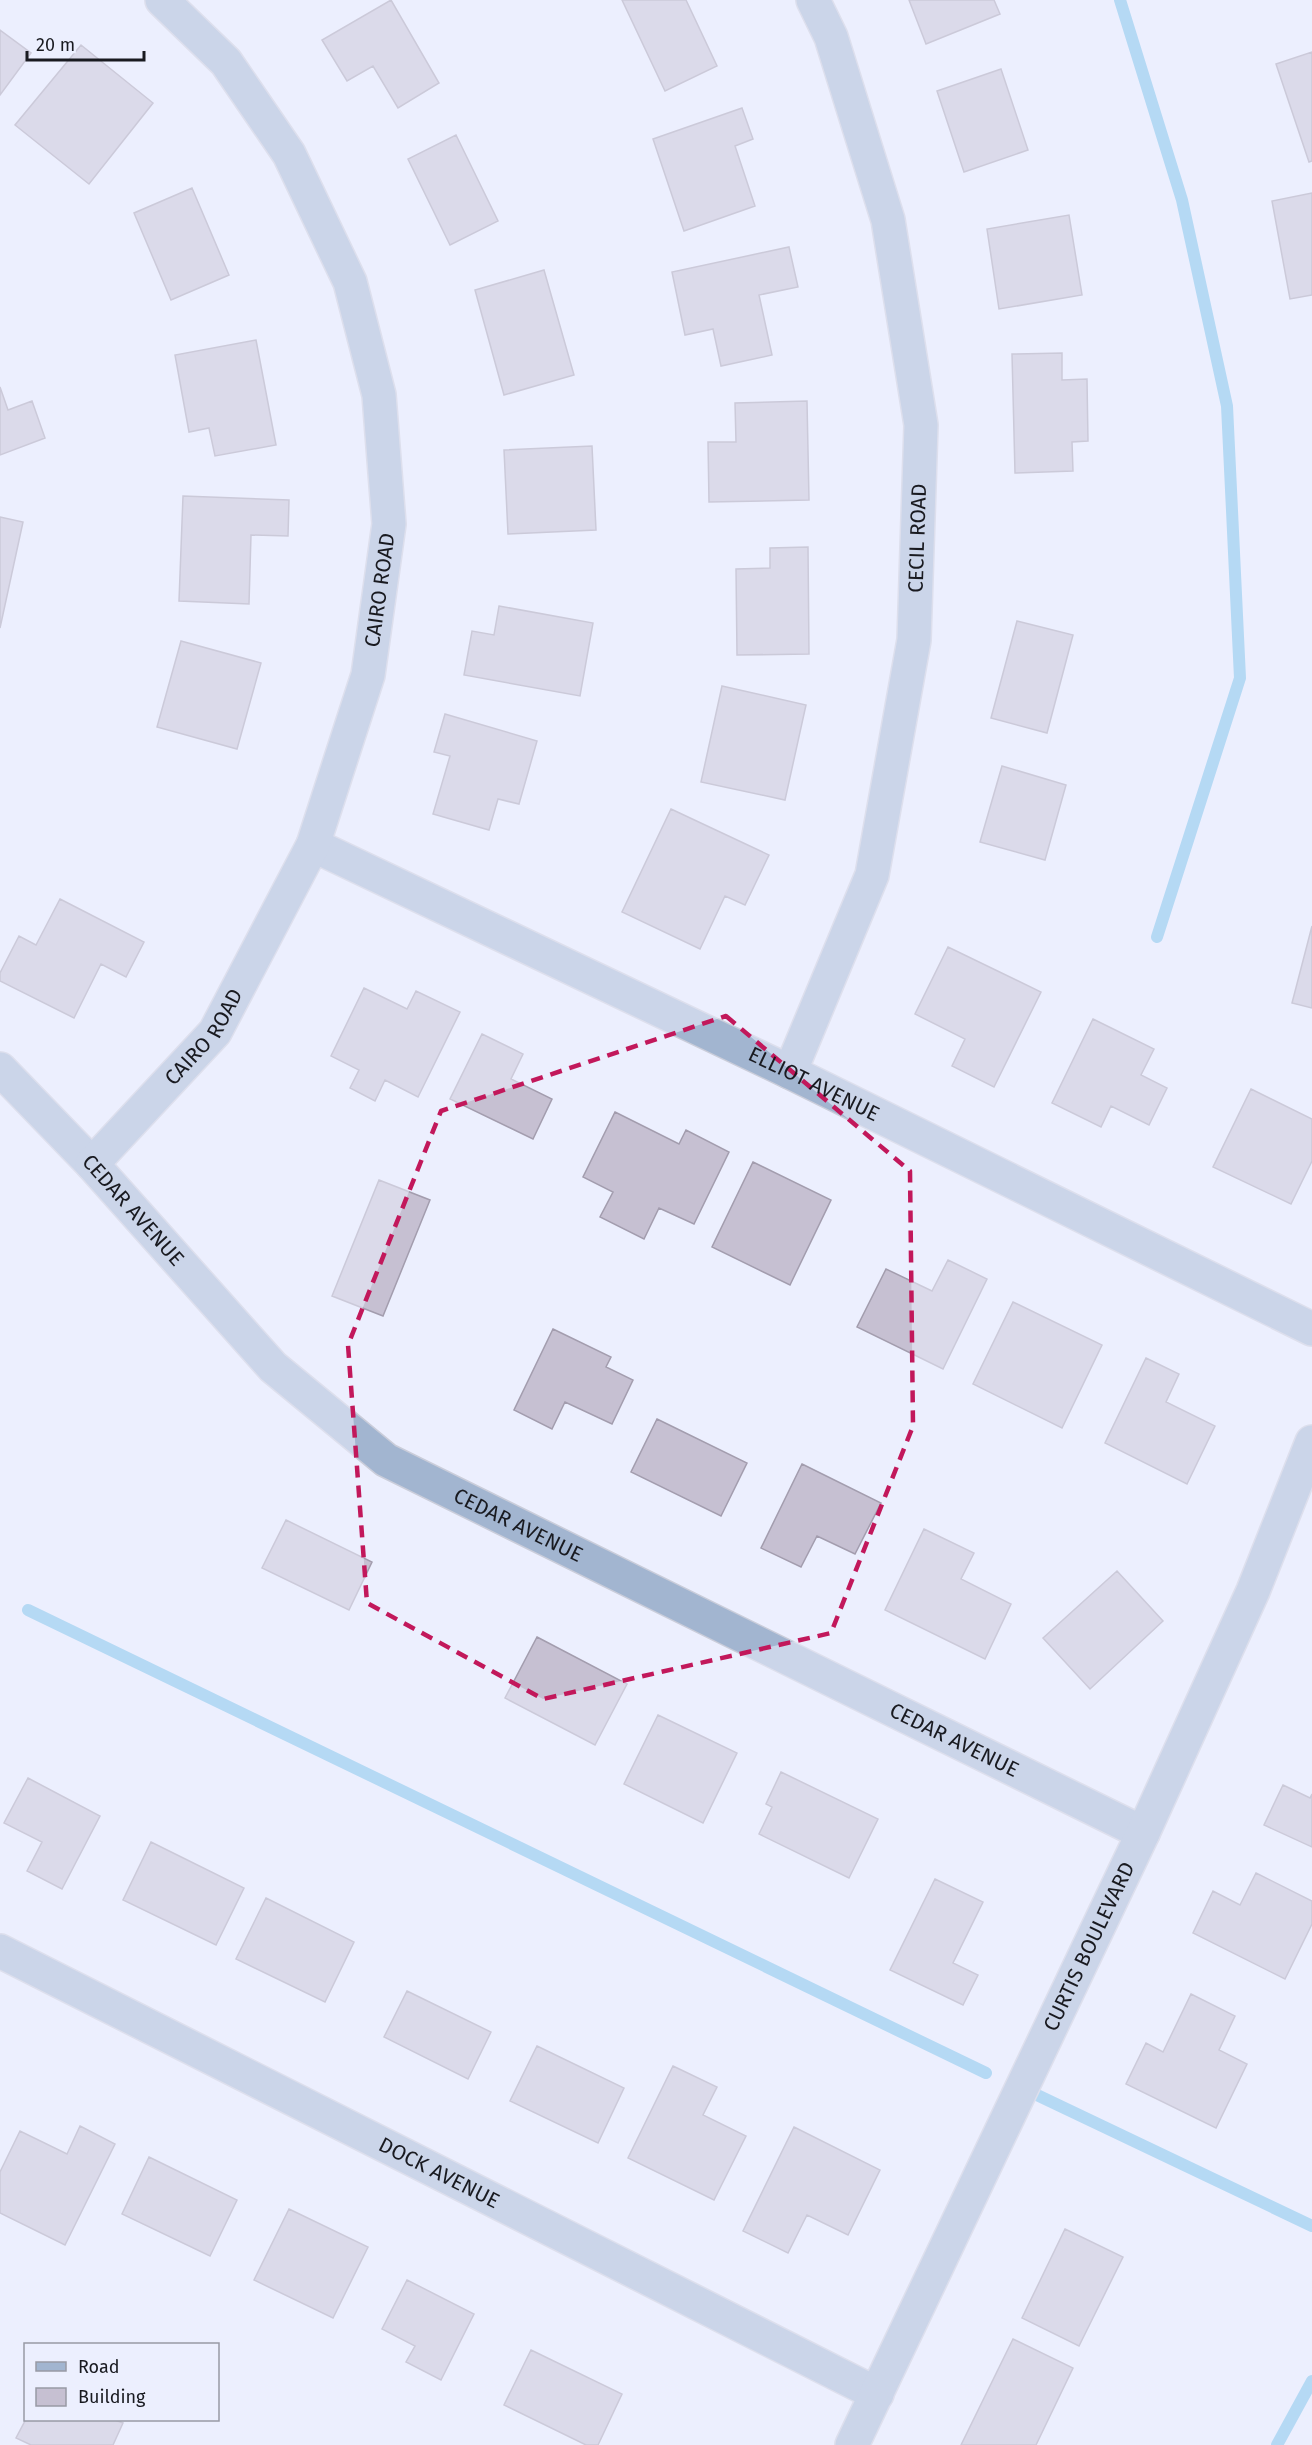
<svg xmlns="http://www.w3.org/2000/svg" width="1312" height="2445" font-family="'Fira Sans',sans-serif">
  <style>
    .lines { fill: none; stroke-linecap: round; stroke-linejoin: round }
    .stream { stroke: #71bfe9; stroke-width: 12 }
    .building { fill: #c6c0d2; stroke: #a39dae; stroke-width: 1.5 }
    .street-casing { stroke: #cacdda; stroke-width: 36 }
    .street { stroke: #a2b5d0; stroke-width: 33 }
    .marked { fill: none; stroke: #c2185b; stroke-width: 4.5; stroke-dasharray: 12 8; stroke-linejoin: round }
    .labels { text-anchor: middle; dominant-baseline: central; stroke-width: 5; stroke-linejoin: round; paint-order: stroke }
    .street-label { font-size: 21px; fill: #191a20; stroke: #eceffe }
  </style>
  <rect width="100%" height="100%" fill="#eceffe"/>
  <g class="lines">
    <path class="stream" d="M1120 0 1182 200 1227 406 1240 678 1157 937
      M28 1610 986 2073
      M1037 2095 1312 2226
      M1277 2445 1312 2381"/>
  </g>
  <path class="building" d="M391 0 439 83 398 108 373 66 347 81 322 40Z
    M622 0H686L717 66 665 91Z
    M909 0H994L1000 14 926 44Z
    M0 30 31 53 0 95Z
    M81 45 153 103 89 184 15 125Z
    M1312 52V161L1309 162 1276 64Z
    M1001 69 1028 150 964 172 937 91Z
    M742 108 753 139 735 146 755 206 684 231 653 139Z
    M456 135 498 221 450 245 408 159Z
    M192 188 229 275 171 300 134 213Z
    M1312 193V295L1290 299 1272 201Z
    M1069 215 1082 295 999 309 987 229Z
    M789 247 798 287 759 295 772 355 721 366 713 329 685 335 672 272Z
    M544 270 574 375 504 395 475 290Z
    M256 340 276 445 215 456 209 428 189 432 175 355Z
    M1062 353V380L1087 379 1088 441 1072 442 1073 471 1015 473 1012 354Z
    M0 387 8 410 32 401 45 438 0 455Z
    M807 401 809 500 709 502 708 442H736L735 403Z
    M592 446 596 530 508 534 504 450Z
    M183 496 289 500 288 536 251 535 249 604 179 601Z
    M0 517 23 522 0 628Z
    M808 547 809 654 737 655 736 569 770 568V548Z
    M499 606 593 623 580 696 464 675 472 631 494 635Z
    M1017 621 1073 635 1047 733 991 718Z
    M181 641 261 663 237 749 157 727Z
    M722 686 806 705 785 800 701 782Z
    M445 714 537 741 519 804 498 799 489 830 433 814 450 756 434 752Z
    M1002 766 1066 785 1045 860 980 842Z
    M671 809 769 855 745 905 725 896 700 949 622 912Z
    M60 899 144 942 126 977 101 964 74 1018 0 981V973L19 936 36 945Z
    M1312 926V1008L1292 1003Z
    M948 947 1041 992 994 1087 952 1066 965 1039 915 1014Z
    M364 988 407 1009 416 991 460 1012 418 1097 385 1080 375 1101 350 1088 359 1070 331 1056Z
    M1093 1019 1154 1049 1141 1075 1167 1088 1149 1125 1111 1106 1101 1127 1052 1103Z
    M482 1034 523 1054 511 1079 552 1099 533 1139 450 1099Z
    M1251 1089 1312 1119V1161L1291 1204 1213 1167Z
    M615 1112 679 1144 686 1130 729 1152 694 1224 659 1208 644 1239 600 1217 613 1192 583 1177Z
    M753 1162 831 1200 790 1285 712 1247Z
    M379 1180 430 1200 383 1316 332 1296Z
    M948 1260 987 1279 943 1369 857 1327 886 1269 932 1291Z
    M1013 1302 1102 1345 1062 1428 973 1384Z
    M553 1329 611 1357 606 1367 633 1380 612 1424 565 1402 552 1429 514 1410Z
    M1146 1358 1179 1374 1166 1402 1215 1426 1187 1484 1105 1443Z
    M657 1419 747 1463 721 1516 631 1472Z
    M802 1464 881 1503 855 1554 817 1536 801 1567 761 1548Z
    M286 1520 372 1562 349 1610 262 1568Z
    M924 1529 974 1553 961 1579 1011 1604 985 1659 885 1610Z
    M1117 1571 1163 1621 1090 1689 1043 1638Z
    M537 1637 627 1684 595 1745 505 1698Z
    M658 1715 737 1753 703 1823 624 1784Z
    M781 1772 878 1819 849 1878 759 1834 772 1807 766 1804Z
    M28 1778 100 1816 62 1889 27 1871 42 1842 4 1823Z
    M1283 1785 1310 1798 1312 1794V1847L1264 1825Z
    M151 1842 244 1888 216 1945 123 1900Z
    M1256 1873 1312 1901V1924L1285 1979 1193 1933 1213 1891 1240 1905Z
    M935 1879 983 1902 953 1963 978 1975 963 2005 890 1970Z
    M266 1898 354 1942 325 2002 236 1959Z
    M407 1991 491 2032 468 2079 384 2037Z
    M1191 1994 1235 2016 1219 2050 1247 2064 1216 2128 1126 2084 1146 2043 1163 2052Z
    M537 2046 624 2088 598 2143 510 2101Z
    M673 2066 717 2087 703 2115 746 2136 714 2200 628 2158Z
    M80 2126 115 2144 65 2245 0 2213V2172L20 2131 67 2154Z
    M794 2127 880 2170 848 2235 807 2215 788 2253 743 2231Z
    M149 2157 237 2200 210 2256 122 2214Z
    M289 2209 368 2247 333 2318 254 2280Z
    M1065 2229 1123 2257 1079 2346 1022 2318Z
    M407 2280 474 2314 441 2380 406 2362 415 2346 382 2329Z
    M1013 2339 1073 2368 1036 2445H961Z
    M531 2350 622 2394 598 2445H586L504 2405Z
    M26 2419 115 2420 123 2423 113 2445H31L16 2438Z"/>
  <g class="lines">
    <g class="street-casing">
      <g id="street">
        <path id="s1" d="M313 845 790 1072 1312 1329"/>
        <path id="s2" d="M0 1069 92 1164 273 1367 386 1460 1143 1833"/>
        <path id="s3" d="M790 1072 872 875 914 640 921 425 888 220 831 37 813 0"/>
        <path id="s4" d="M92 1164 215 1032 313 845 368 675 389 524 379 395 350 282 289 154 226 62 162 0"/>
        <path id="s5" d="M0 1951 877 2394"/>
        <path id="s6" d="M852 2445 1143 1833 1253 1591 1312 1442"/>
      </g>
    </g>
    <use href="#street" class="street"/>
  </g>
  <path d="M0 0H1312V2445H0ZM726 1016 910 1171 913 1426 831 1633 543 1699 367 1603 348 1345 441 1111Z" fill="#eceffe" fill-opacity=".55" fill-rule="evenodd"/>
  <path class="marked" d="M726 1016 910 1171 913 1426 831 1633 543 1699 367 1603 348 1345 441 1111Z"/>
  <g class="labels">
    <g class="street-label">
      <text stroke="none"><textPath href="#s3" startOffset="554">CECIL ROAD</textPath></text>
      <text stroke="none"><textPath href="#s4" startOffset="656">CAIRO ROAD</textPath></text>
      <text stroke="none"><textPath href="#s4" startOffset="170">CAIRO ROAD</textPath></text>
      <text stroke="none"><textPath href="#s1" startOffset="555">ELLIOT AVENUE</textPath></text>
      <text stroke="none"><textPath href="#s2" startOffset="194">CEDAR AVENUE</textPath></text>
      <text stroke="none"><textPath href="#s2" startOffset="698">CEDAR AVENUE</textPath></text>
      <text stroke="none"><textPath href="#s2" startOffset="1184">CEDAR AVENUE</textPath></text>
      <text stroke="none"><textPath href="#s6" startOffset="552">CURTIS BOULEVARD</textPath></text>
      <text stroke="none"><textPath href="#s5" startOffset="492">DOCK AVENUE</textPath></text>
    </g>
  </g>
  <rect x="24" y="2343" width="195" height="78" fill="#eceffe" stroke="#989aa5" stroke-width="1.5"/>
  <rect x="36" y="2362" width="30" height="9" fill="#a2b5d0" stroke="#989aa5" stroke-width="1.5"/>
  <text x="78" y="2373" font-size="18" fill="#191a20">Road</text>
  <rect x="36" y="2388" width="30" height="18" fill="#c6c0d2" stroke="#989aa5" stroke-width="1.5"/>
  <text x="78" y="2403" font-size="18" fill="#191a20">Building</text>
  <path d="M27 51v9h117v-9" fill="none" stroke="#191a20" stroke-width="3"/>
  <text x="36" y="51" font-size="18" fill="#191a20" stroke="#eceffe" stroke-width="4.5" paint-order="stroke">20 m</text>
</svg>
